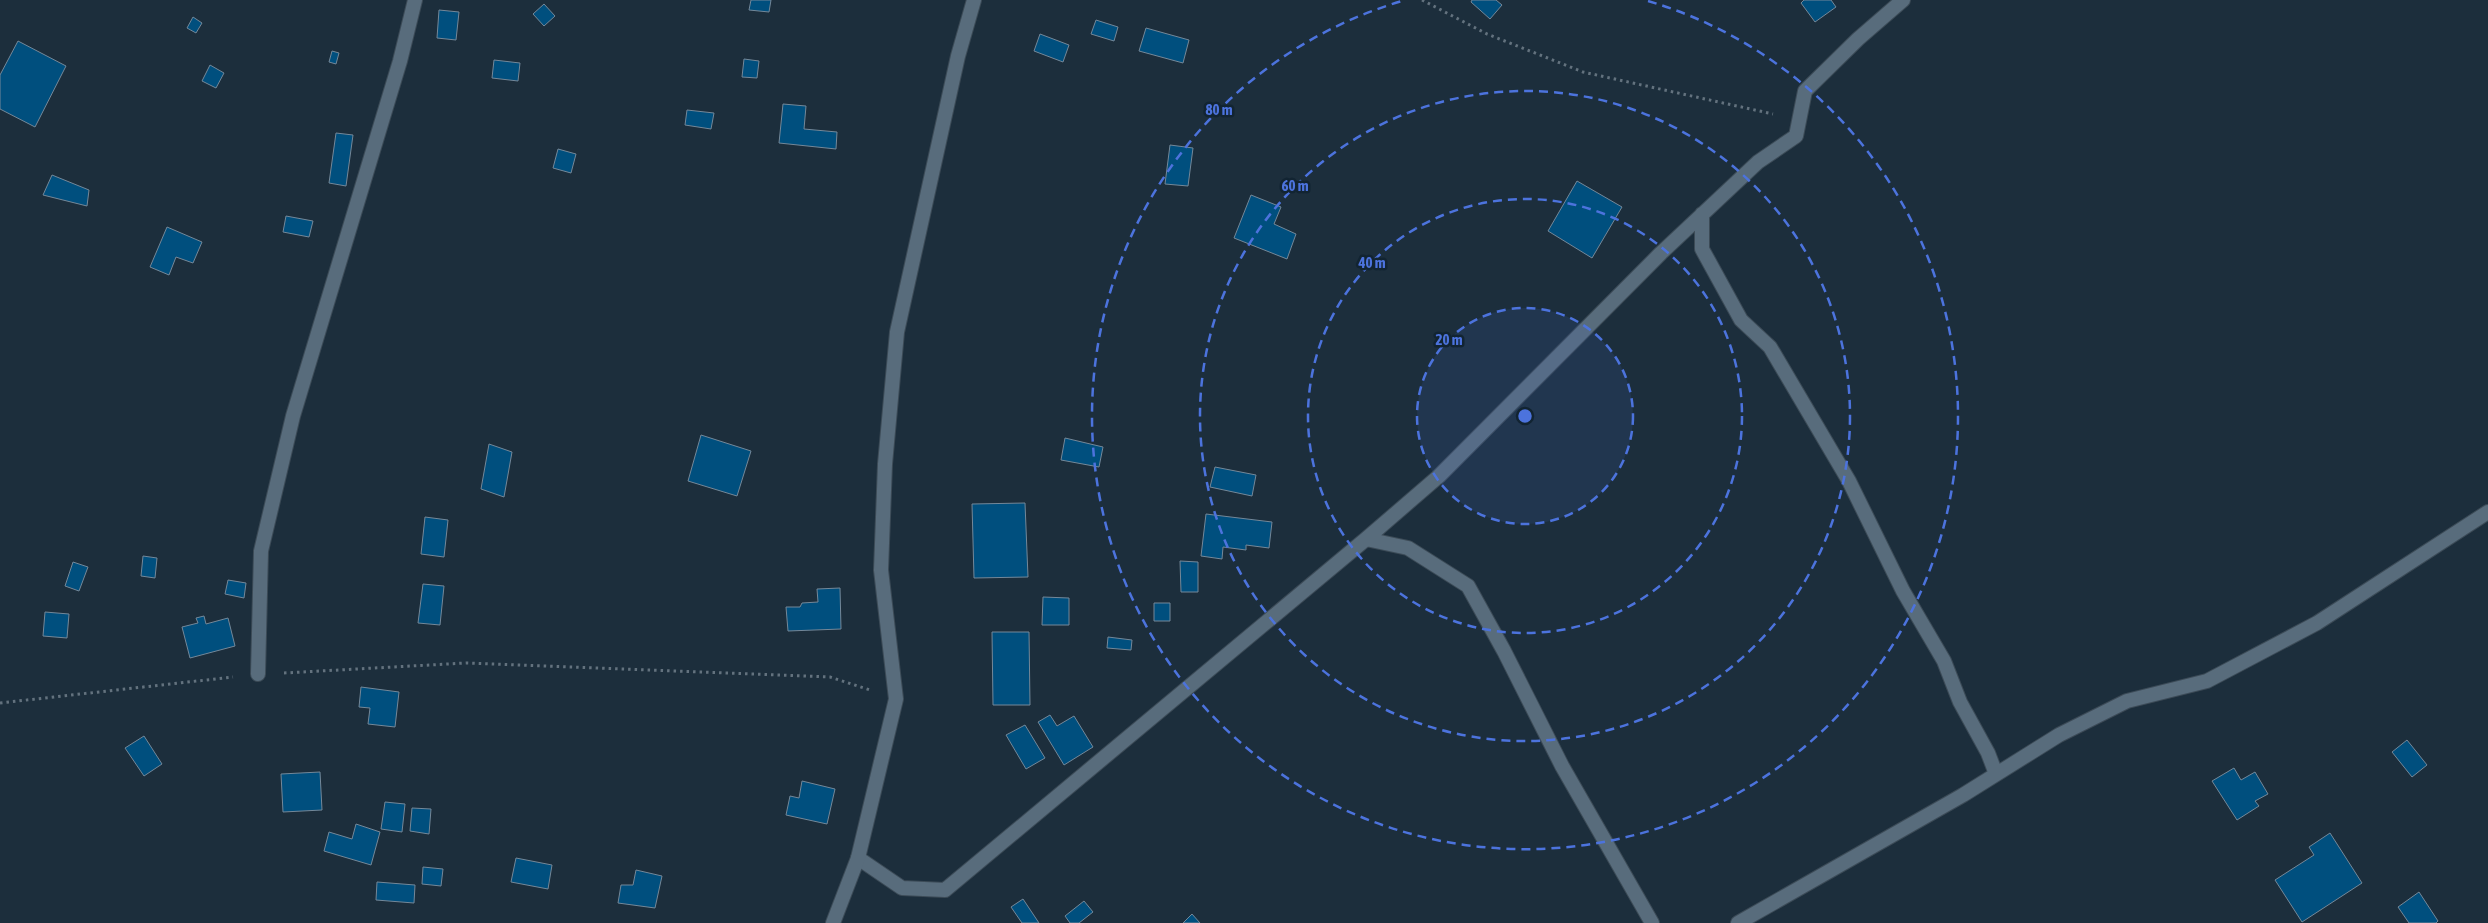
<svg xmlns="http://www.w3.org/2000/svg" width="2488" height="923" font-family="'Asap Condensed',sans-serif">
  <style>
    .building { fill: #004f7e; stroke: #748899 }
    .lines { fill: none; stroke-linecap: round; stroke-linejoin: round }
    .service-casing { stroke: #3c4b57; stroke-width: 16 }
    .minor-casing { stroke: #3c4b57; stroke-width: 16 }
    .path { stroke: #63727e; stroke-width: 3; stroke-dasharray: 2.5 4; stroke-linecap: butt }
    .service { stroke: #586c7c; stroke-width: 14 }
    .minor { stroke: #586c7c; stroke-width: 14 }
    .ring { fill: none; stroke: #4c73dd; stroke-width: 2.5; stroke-dasharray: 9 6 }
    .centre { fill: #4c73dd; stroke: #122432; stroke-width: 2.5 }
    .ring-label { font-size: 15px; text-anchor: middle; font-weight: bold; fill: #4c73dd; stroke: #122432; stroke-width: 5; stroke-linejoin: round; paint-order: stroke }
  </style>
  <rect width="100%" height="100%" fill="#1c2e3c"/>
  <path class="building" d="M751 0H771L769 12 749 10Z
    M1472 0H1496L1502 5 1490 19 1471 2Z
    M1804 0H1831L1836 7 1815 22 1801 3Z
    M544 4 555 16 544 26 533 14Z
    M439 10 459 12 456 40 437 38Z
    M193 17 202 23 196 33 187 28Z
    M1096 20 1118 27 1114 41 1091 34Z
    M1146 28 1189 40 1183 63 1139 51Z
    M1040 34 1069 45 1063 62 1034 51Z
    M18 41 66 66 35 127 0 109V75Z
    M332 51 339 53 336 64 329 62Z
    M744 59 759 61 757 78 742 77Z
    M494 60 520 63 518 81 492 78Z
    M210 65 224 73 216 88 202 81Z
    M783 104 806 106 804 129 837 132 836 149 779 143Z
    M687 110 714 113 711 129 685 125Z
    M336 133 353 135 346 186 329 183Z
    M1170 145 1193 148 1188 186 1165 184Z
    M558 149 576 154 571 173 553 168Z
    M52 175 89 190 87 206 43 195Z
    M1577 181 1622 207 1592 258 1548 231Z
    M1251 195 1281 207 1274 224 1296 234 1287 259 1234 238Z
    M286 216 313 221 309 237 283 232Z
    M167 227 202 242 193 263 176 257 169 275 150 267Z
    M701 435 751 451 737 496 688 481Z
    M1065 438 1103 447 1099 467 1061 460Z
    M489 444 512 452 504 497 481 489Z
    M1215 467 1256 475 1252 496 1210 487Z
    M1025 503 1028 577 974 578 972 504Z
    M1206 514 1272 522 1269 548 1246 545V550L1223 547 1222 559 1201 556Z
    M425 517 448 520 444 557 421 554Z
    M143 556 157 558 155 578 141 576Z
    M1180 561 1198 562V592H1181Z
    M73 562 88 567 79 591 65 586Z
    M228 580 246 583 244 598 225 594Z
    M423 584 444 586 440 625 418 623Z
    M840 588 841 629 788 631 786 607H800L802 603 818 602 817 589Z
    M1043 597 1069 598V625H1042Z
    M1154 603H1170V621H1154Z
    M45 612 69 614 67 638 43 636Z
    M204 616 206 624 228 618 235 646 190 658 182 627 198 623 196 618Z
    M992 632H1029L1030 705H993Z
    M1108 637 1132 640 1131 650 1107 648Z
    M361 687 399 692 395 727 368 724 370 708 359 707Z
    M1050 715 1057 726 1074 716 1093 747 1064 765 1038 722Z
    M1025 725 1045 758 1026 769 1006 735Z
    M144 736 162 764 144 776 125 748Z
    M2407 740 2427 765 2412 777 2392 752Z
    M2234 768 2241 780 2255 772 2268 794 2255 801 2259 806 2237 820 2212 781Z
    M320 772 322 810 283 812 281 774Z
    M802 781 835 789 827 824 786 815 790 796 799 798Z
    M385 802 405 804 402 832 381 829Z
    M412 808 431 809 429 834 410 831Z
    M356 824 380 832 371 865 324 851 329 832 352 839Z
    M2330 833 2362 883 2302 922 2275 880 2314 855 2309 847Z
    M516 858 552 865 548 889 511 882Z
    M423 867 443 869 441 886 422 884Z
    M636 870 662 876 655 908 618 903 621 885H633Z
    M377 882 415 885 414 903 376 900Z
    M2419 892 2438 921 2436 923H2409L2398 907Z
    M1023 899 1039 923H1022L1011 907Z
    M1084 901 1093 912 1079 923H1070L1065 916Z
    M1192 914 1200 923H1183Z"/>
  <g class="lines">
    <g class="service-casing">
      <path id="service" d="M1702 214V249L1741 320 1770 347 1849 481 1903 591 1944 661 1960 702 1988 753 1996 774
        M1366 539 1408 548 1468 586 1504 651 1562 766 1652 923
        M258 674 261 551 293 416 400 61 415 0
        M858 858 902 888 945 890 1366 539 1439 476 1661 253 1758 162 1796 136 1805 91 1858 39 1903 0
        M1738 923 1963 795 2059 735 2127 701 2207 681 2317 623 2488 512"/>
    </g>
    <g class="minor-casing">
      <path id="minor" d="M833 923 858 858 896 699 881 570 885 464 897 332 958 56 974 0"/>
    </g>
    <path class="path" d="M1422 0 1487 34 1583 72 1773 114
      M284 673 466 663 830 677 870 690
      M0 703 233 677"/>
    <use href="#service" class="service"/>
    <use href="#minor" class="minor"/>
  </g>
  <circle cx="1525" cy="416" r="108" fill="#4c73dd" fill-opacity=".12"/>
  <g class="ring">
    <circle cx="1525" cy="416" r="108"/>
    <circle cx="1525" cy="416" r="217"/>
    <circle cx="1525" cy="416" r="325"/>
    <path d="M1648 1A433 433 0 1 1 1402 1"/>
  </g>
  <circle cx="1525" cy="416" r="8" class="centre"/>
  <g class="ring-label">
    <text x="1219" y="115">80 m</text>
    <text x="1295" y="191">60 m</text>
    <text x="1372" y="268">40 m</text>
    <text x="1449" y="345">20 m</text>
  </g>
</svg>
